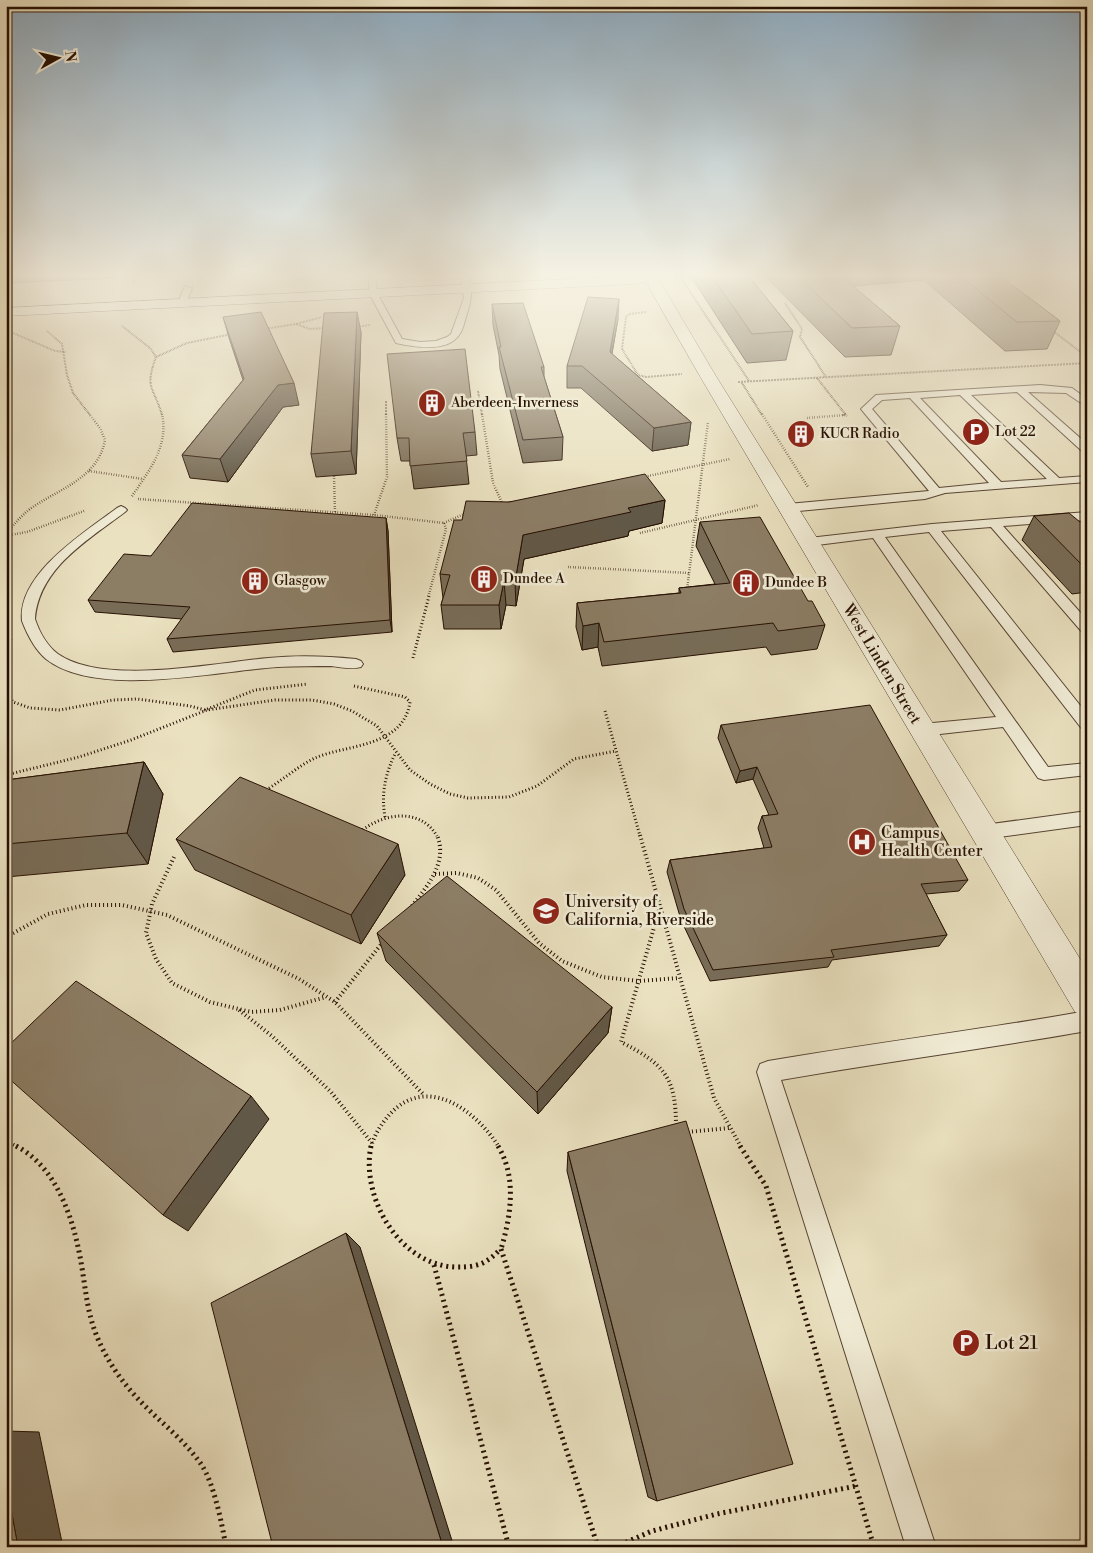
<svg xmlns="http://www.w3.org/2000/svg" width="1093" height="1553" font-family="'Libre Bodoni',serif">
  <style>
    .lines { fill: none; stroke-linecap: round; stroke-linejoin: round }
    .lane-casing { stroke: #574432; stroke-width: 2 }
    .street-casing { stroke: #574432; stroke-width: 1 }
    .secondary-casing { stroke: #261002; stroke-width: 1 }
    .path-far4 { stroke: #261002; stroke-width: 2; stroke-dasharray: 0.5 1; stroke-linecap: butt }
    .path-far3 { stroke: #261002; stroke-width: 2.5; stroke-dasharray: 0.5 2; stroke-linecap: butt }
    .path-far2 { stroke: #261002; stroke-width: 3; stroke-dasharray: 1 2.5; stroke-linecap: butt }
    .path-far1 { stroke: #261002; stroke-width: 4; stroke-dasharray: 1 3; stroke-linecap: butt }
    .path { stroke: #261002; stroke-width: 5; stroke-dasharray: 2 4; stroke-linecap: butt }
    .lane { fill: #f1ecd6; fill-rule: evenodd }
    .street { fill: #f1ecd6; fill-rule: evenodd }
    .secondary { fill: #f1ecd6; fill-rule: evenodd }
    .wall { fill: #786c57; stroke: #261002 }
    .shaded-wall { fill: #625847; stroke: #261002 }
    .building { fill: #8c7d65; stroke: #261002 }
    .labels { text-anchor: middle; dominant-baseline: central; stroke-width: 5; stroke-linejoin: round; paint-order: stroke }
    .far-poi-label { font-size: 14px; fill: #261002; stroke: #f1ecd6; text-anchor: start }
    .street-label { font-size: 16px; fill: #261002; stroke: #f1ecd6 }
    .poi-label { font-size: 16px; fill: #261002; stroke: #f1ecd6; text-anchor: start }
    .near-poi-label { font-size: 19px; fill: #261002; stroke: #f1ecd6; text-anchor: start }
  </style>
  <rect width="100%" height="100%" fill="#eae1c0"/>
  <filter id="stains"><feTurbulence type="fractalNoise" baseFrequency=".004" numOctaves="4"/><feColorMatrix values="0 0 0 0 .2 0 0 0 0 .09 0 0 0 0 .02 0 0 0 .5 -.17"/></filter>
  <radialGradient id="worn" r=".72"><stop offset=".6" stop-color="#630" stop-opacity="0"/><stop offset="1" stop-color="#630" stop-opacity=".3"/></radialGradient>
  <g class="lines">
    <g class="lane-casing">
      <path id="lane" d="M461 275H469C473 291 471 302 466 317 464 323 463 330 459 335 447 353 414 347 396 343L369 293V277L376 279 377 293 402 339 420 342 436 341 447 337 451 334 464 298Z
        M185 286 192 288 186 303 182 305 178 303Z
        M1040 385 1072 388 1087 399V407L1066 393 1028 392 1087 444V453L1083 452 1017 392 971 395 1059 478 1087 476V482L945 493 925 499 788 512 782 508 788 504 929 491 861 409 876 395ZM960 395 1047 479 1001 482 920 398ZM910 398 989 483 939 488 872 409 882 400Z
        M121 506 125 508 127 510 125 512C88 540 39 568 35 619 39 631 47 646 58 654 104 686 214 663 268 658 298 655 327 656 356 659L361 661 363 664 361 667C351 670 341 667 331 666 313 666 296 666 278 667 217 671 97 699 46 659 35 650 27 634 22 621 17 574 85 532 117 508Z
        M1087 512V520L1003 526 1087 620V633L1082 632 991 527 941 531 1087 714V730L1082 729 929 532 885 537 1048 767 1087 763V775L1044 780 1038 778 1003 727 922 736 917 734 914 730 917 726 922 724 996 717 873 538 809 546 803 542 809 538 932 524Z
        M1087 811V825L984 839 978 837 975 832 978 827 984 825Z
        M1087 1011V1031C985 1049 883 1062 781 1080L936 1547H906L757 1072 760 1064 768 1061C874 1043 981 1030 1087 1011Z"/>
    </g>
    <g class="street-casing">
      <path id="street" d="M642 275H656L717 378 1087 970V1017L1075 1012 701 378Z"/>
    </g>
    <g class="secondary-casing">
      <path id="secondary" d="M652 275 645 282 633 284 6 316V308Z"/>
    </g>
    <path class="path-far4" d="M679 275 749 381
      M133 285 138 275
      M785 303 802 329 800 337 826 377
      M646 312 629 314 626 317 622 349 638 375 646 377 682 374
      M296 324 322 317
      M122 326 150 348 156 357
      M356 327 370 325
      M265 329 296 324 310 329 325 328
      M47 331 62 344 67 375 73 393 90 415
      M1053 331 1087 357
      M13 333 55 351 66 352
      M817 378 846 415
      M738 382 1087 363
      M742 383 762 415
      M478 391 482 415
      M386 401V415
      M162 415C154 387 144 389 156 357L187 343 232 334
      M842 415H845"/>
    <path class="path-far3" d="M482 414 493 483 503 505
      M762 414 808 487
      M845 414 847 416
      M807 418 845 415
      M89 471 143 479
      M334 476 335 513
      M643 477 730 459
      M132 496C149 471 169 446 162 414
      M138 499 374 515 444 523 446 529 428 598
      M84 511 27 532 10 535 8 532C15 523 21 516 30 509 58 489 98 479 105 440L100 428 89 414
      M374 515 387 477 386 414
      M444 523 466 513
      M640 533 759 505
      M568 567 690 573
      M687 590 708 422"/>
    <path class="path-far2" d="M11 639 6 690 13 702 30 708 60 710 113 700 137 699 190 706 205 710 255 690 308 684
      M413 658 429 596
      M605 711 640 836
      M6 775 79 757 131 740 207 710 275 700H312L334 704 352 711 377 726 410 770 430 784 450 794 468 798 509 797 537 786 574 759 616 751
      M266 790C283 780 298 766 315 758 347 744 403 748 410 702L405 697 354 686
      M385 817C381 794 385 775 395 754
      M360 832C383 813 420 807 437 836"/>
    <path class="path-far1" d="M640 835 714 1098 741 1147
      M174 857 152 904 146 933 156 959 172 983 210 1002 251 1012 280 1010 326 997
      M435 874 457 873 478 878 496 890 539 943 562 961 602 977 639 981 679 978
      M412 906C428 885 448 862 437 835
      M659 910 621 1042C664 1064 676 1077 676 1126
      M6 937 48 914 86 905H122L167 915 299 979 335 1002 424 1095
      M335 1002 383 942
      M239 1010 272 1036 331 1092 372 1143
      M688 1132 729 1128
      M6 1141 18 1147
      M371 1147C374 1135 382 1123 390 1114 428 1073 477 1112 499 1147"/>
    <path class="path" d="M16 1146C59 1168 75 1224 82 1268 86 1293 88 1316 98 1339 110 1367 128 1390 151 1412 168 1428 187 1444 201 1464 214 1483 222 1524 226 1547
      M371 1146C360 1199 402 1269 460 1267 468 1267 479 1266 486 1261 492 1258 496 1253 501 1249
      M498 1146C517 1177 511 1216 501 1249
      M740 1146 766 1186 874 1547
      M501 1249 598 1547
      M434 1265 509 1547
      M615 1547 652 1531 717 1514 856 1486"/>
    <use href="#lane" class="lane"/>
    <use href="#street" class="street"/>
    <use href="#secondary" class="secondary"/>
  </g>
  <path class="wall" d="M6 275H116L115 278 6 283Z
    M690 275H748L793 331 786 360 747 363Z
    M764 275H999L1060 321 1047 349 1005 351 924 280 853 286 900 326 891 355 845 357Z
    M492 304 544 367V377L563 437 562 460 523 463 500 369 499 355 493 325Z
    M223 317 299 405 283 407 228 482 190 478 182 455 243 380 229 338Z
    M618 319 612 354 691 422 688 445 652 451 581 388H567V366Z
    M361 332 356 474 316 477 311 454Z
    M475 432 477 455 466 456 469 484 414 489 410 461H401L397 438Z
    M665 500 662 523 629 531 628 536 524 559 516 606 506 605 501 629H444L441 605 443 598 440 574 462 520 509 502Z
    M1034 516 1080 522 1087 521V592L1072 594 1022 540Z
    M386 518 388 531 392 632 173 652 167 639 182 619 95 612 88 600 151 556Z
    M700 522 825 625 817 649 771 655 766 647 602 666 598 647 582 650 576 627 577 603 679 593V588L715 584 696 546Z
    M721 725 968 880 959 891 926 894 947 935 939 946 832 960 828 967 710 981 681 920 667 872 670 860 764 848 758 828 762 816 769 815 753 779 736 783 718 738Z
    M144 762 163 794 148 864 6 877V780Z
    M176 839 405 875 361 944 195 870Z
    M377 933 612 1007 608 1033 538 1114 386 961Z
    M568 1152 657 1501 648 1497 567 1171Z"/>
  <path class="shaded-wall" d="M822 275H925L924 280 819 289Z
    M619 299 618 319 608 374 610 352Z
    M357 312 361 332 356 474 351 451Z
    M294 383 299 405 283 407 228 482 220 459 278 385Z
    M691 422 688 445 652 451 654 428Z
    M665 500 662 523 629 531 628 536 524 559 516 606 515 582 523 535 628 508Z
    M386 518 388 531 392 632 390 620Z
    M504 581 506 605 501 629 499 605Z
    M599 623 598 647 582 650 583 626Z
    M144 762 163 794 148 864 127 833Z
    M757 767 753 779 736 783 740 771Z
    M398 844 405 875 361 944 351 915Z
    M612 1007 608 1033 538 1114 537 1092Z
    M251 1096 269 1119 188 1231 163 1215Z
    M346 1233 360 1247 454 1547H443Z
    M6 1364 11 1370 6 1375Z
    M6 1431 39 1432 63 1547H18L6 1482Z"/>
  <path class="building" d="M711 275H748L793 331 752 334Z
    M797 275H840L900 326 852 328Z
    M959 275H999L1060 321 1017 322Z
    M588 297 619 299 610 352 691 422 654 428 582 366H567Z
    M523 303 544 367H541L563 437 523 440 499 347H501L492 304Z
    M261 312 294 383 278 385 220 459 182 455 244 379 223 317Z
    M357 312 351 451 311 454 324 313Z
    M465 349 475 432 463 433 467 461 410 466 409 438H397L387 354Z
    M645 474 665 500 628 508 631 512 523 535 515 582 504 581 499 605H441L450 575 440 574 454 520H462L466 501 509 502Z
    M192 503 386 518 390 620 167 639 190 607 88 600 124 554 151 556Z
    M1069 513 1080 522 1087 521V570L1034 516Z
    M760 517 808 601H812L825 625 778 631 773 623 604 642 599 623 583 626 577 603 681 593 679 588 730 583 700 522Z
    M870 705 968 880 921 884 947 935 831 950 834 957 713 970 684 909 670 860 772 847 762 816 778 814 757 767 740 771 721 725Z
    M144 762 127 833 6 844V780Z
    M240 777 398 844 351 915 176 839Z
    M447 876 612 1007 537 1092 377 933Z
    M76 981 251 1096 163 1215 6 1076V1048Z
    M686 1121 793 1464 657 1501 568 1152Z
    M346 1233 443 1547H273L211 1303Z
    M6 1482 18 1547H6Z"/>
  <linearGradient id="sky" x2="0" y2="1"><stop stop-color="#8eaabe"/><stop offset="0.56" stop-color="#f6f2e3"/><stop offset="1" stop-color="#f6f2e3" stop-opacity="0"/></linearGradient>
  <rect width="1093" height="492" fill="url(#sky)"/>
  <defs>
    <g id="building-disc" transform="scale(1.4375)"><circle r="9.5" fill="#8f2418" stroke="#f1ecd6"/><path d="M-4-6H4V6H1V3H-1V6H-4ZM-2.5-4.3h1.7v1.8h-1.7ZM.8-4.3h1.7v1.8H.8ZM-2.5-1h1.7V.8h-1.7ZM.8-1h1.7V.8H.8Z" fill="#fff"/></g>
    <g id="parking-disc" transform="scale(1.4375)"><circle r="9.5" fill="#8f2418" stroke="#f1ecd6"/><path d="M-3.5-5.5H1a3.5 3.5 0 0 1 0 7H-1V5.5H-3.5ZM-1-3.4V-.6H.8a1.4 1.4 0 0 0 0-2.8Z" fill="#fff"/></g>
    <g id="hospital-disc" transform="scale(1.4375)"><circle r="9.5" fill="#8f2418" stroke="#f1ecd6"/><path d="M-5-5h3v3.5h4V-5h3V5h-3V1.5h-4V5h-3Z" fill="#fff"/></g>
    <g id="university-disc" transform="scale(1.4375)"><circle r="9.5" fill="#8f2418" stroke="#f1ecd6"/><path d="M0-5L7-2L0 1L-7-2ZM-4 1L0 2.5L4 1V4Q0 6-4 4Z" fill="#fff"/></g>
  </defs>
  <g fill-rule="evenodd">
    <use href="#building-disc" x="432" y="403"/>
    <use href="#parking-disc" x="976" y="432"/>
    <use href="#building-disc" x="801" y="434"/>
    <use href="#building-disc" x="484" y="579"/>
    <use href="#building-disc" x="255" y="581"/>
    <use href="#building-disc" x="746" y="583"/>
    <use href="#hospital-disc" x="862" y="842"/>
    <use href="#university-disc" x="546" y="911"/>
    <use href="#parking-disc" x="966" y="1343"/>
  </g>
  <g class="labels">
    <g class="far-poi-label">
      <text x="451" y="403">Aberdeen-Inverness</text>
      <text x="995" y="432">Lot 22</text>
      <text x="820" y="434">KUCR Radio</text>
      <text x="503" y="579">Dundee A</text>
      <text x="274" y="581">Glasgow</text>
      <text x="765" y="583">Dundee B</text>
    </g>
    <g class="street-label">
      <text transform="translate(882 664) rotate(59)">West Linden Street</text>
    </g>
    <g class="poi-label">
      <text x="881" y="833">Campus<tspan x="881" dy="18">Health Center</tspan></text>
      <text x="565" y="902">University of<tspan x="565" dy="18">California, Riverside</tspan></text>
    </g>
    <g class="near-poi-label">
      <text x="985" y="1343">Lot 21</text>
    </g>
  </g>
  <rect width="1093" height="1553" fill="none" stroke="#eae1c0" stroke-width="25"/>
  <rect x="8" y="8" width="1078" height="1538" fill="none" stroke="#261002" stroke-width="2.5"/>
  <rect x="12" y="12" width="1068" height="1528" fill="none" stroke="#261002"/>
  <g transform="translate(58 58) rotate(82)" stroke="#f1ecd6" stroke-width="4" paint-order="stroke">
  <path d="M0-4L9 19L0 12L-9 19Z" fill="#261002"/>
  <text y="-8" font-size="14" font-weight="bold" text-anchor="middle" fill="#261002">N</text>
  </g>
  <rect width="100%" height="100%" filter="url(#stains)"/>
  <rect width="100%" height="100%" fill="url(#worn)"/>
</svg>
